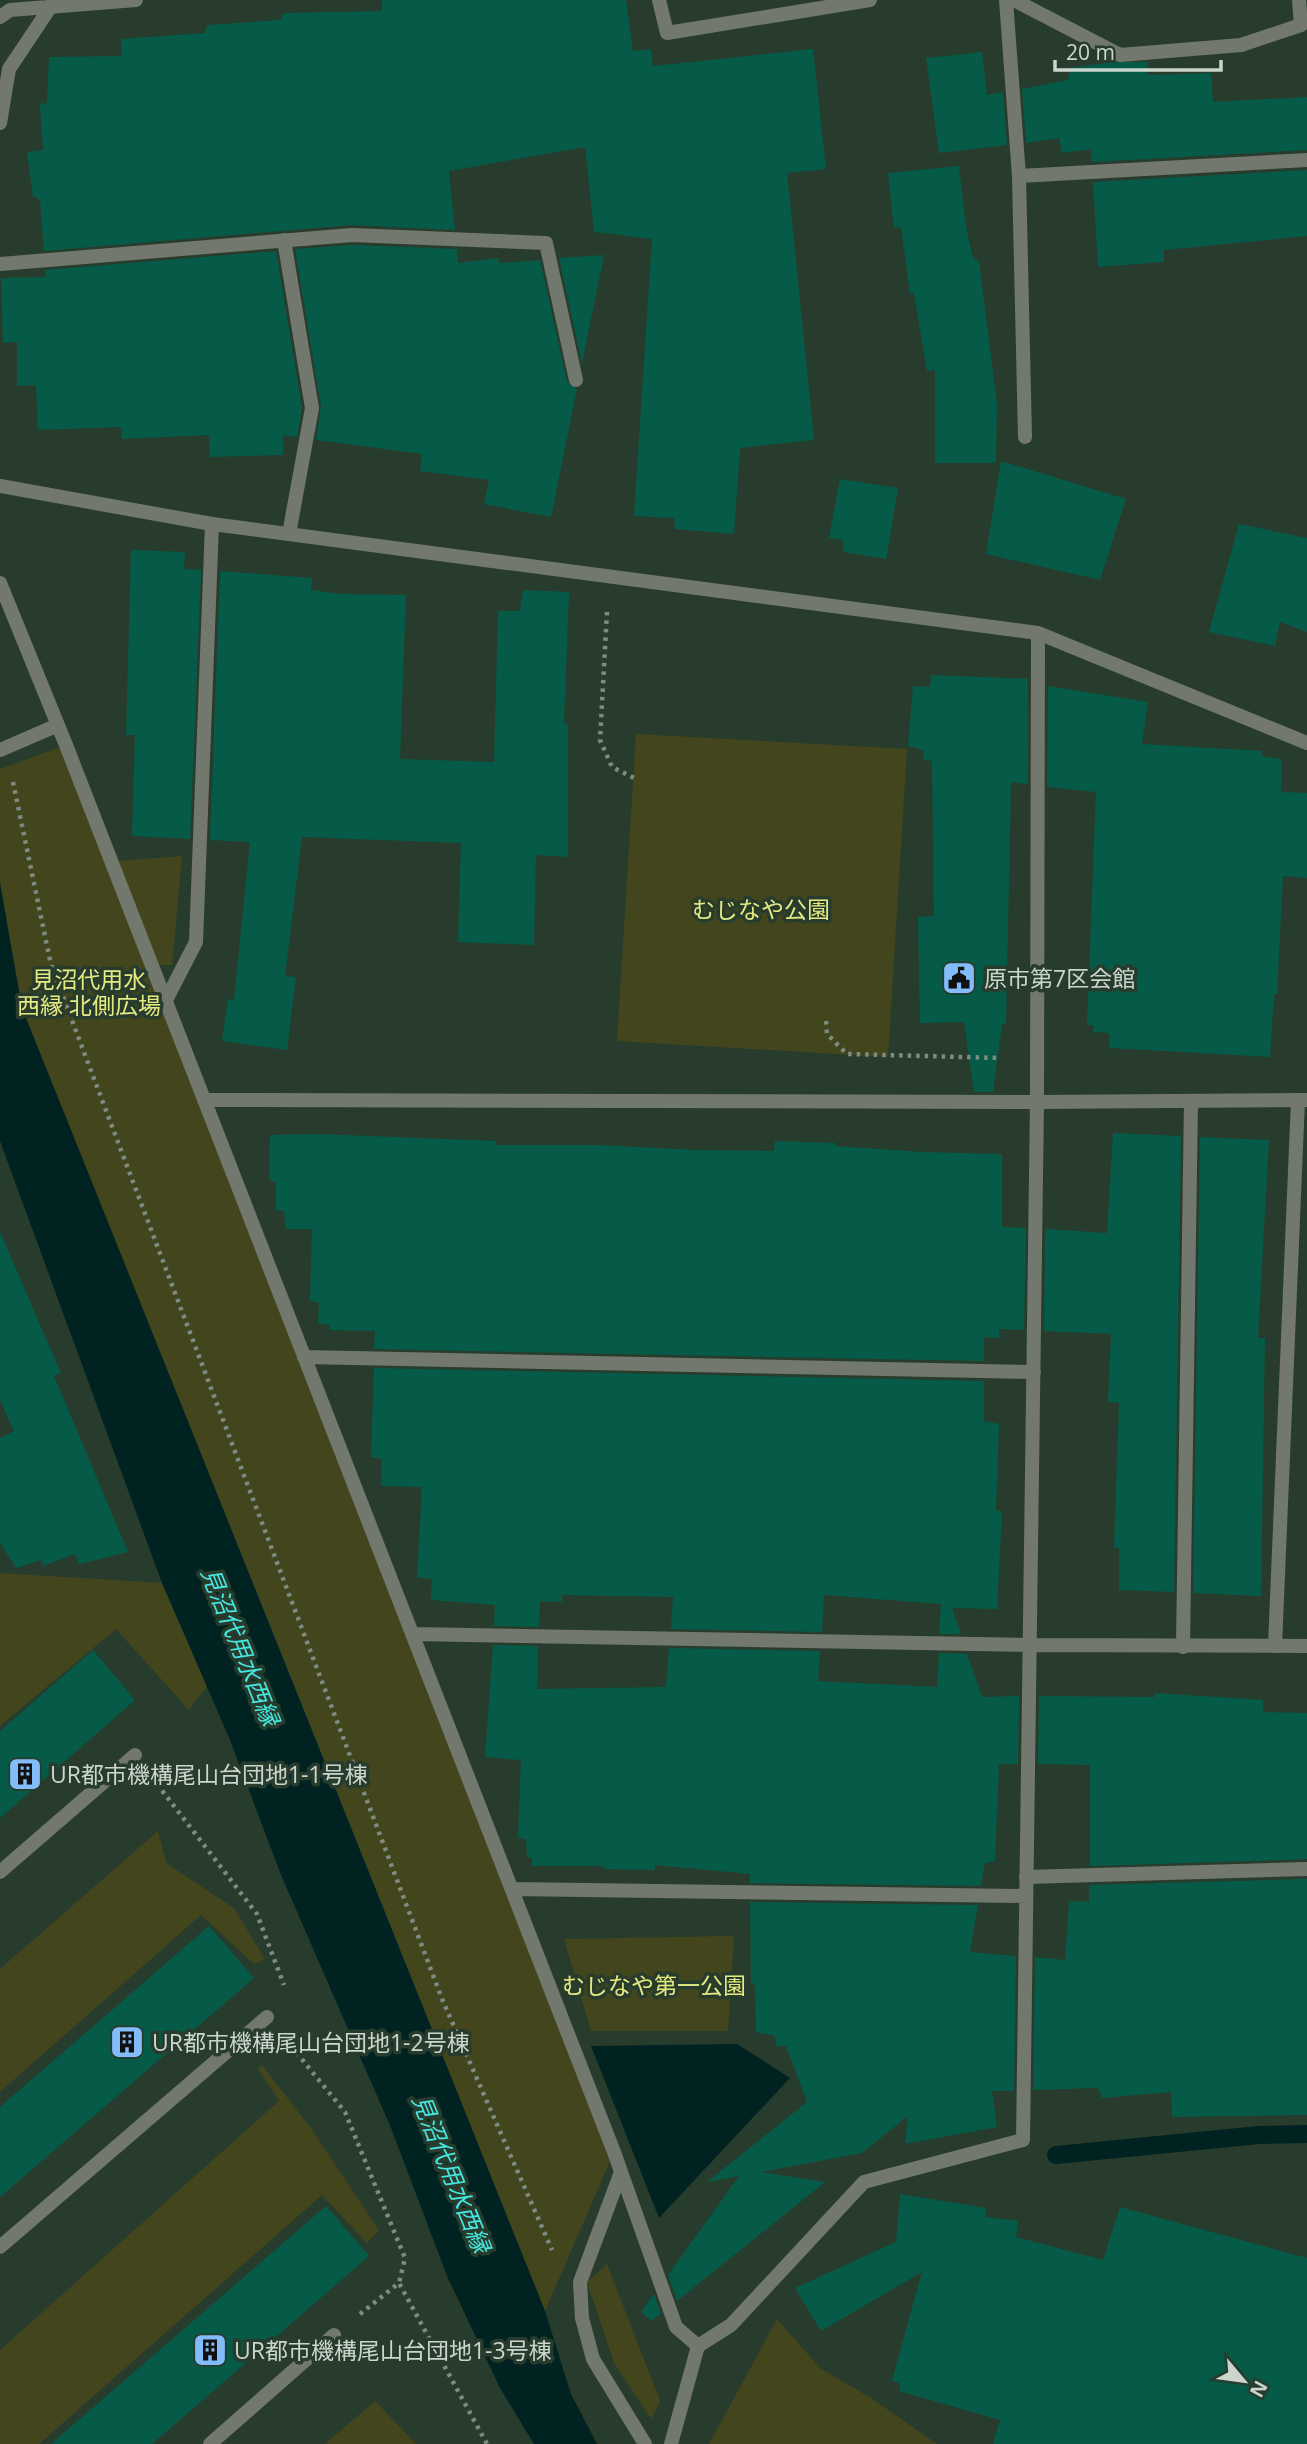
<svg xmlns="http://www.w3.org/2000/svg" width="1307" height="2444" font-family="'Open Sans','Noto Sans JP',sans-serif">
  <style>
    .green { fill: #43461d }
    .water { fill: #002322 }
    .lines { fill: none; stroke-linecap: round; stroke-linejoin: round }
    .stream { stroke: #002322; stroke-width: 18 }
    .building { fill: #055b48 }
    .path { stroke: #7c8c80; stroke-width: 4.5; stroke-dasharray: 3.5 5; stroke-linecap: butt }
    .service { stroke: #72786e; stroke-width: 14 }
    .minor { stroke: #72786e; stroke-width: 14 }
    .labels { text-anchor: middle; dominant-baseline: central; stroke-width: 7; stroke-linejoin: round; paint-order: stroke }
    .park-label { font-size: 23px; fill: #e4ea80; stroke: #283c2d }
    .poi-label { font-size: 23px; fill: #cad6cd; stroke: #283c2d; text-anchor: start }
    .water-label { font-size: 24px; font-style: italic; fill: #45e7e1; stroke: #283c2d }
  </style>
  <rect width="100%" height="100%" fill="#283c2d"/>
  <path class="green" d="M636 734 907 749 888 1057 617 1041Z
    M66 745 614 2152 545 2311 22 1008 0 883V769Z
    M182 856 172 965H156L118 861Z
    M0 1573 162 1583 207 1686 189 1710 116 1629 0 1726Z
    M158 1831 166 1863 234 1908 265 1959 254 1964 201 1915 0 2092V1969Z
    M734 1936 728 2031H591L564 1939Z
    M262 2065 313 2131 379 2230 367 2243 322 2195 39 2444H0V2350L279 2101 258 2069Z
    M607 2264 660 2401 651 2419 614 2363 587 2282Z
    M777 2319 820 2368 871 2398 937 2444H709Z
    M375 2401 416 2444H325Z"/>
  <path class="water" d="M0 883 22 1008 545 2311 571 2394 597 2444H534L500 2388 447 2276 391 2128 281 1875 230 1740 162 1583 0 1141Z
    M737 2044 790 2078 659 2218 591 2046Z"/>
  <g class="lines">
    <path class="stream" d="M1056 2155 1259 2135 1307 2134"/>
  </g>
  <path class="building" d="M382 0H626L633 51 651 49 653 66 813 49 826 169 787 173 814 440 740 448 734 534 675 529 674 518 634 516 652 239 594 232 585 147 449 171 455 230 351 225 44 251 40 200 33 196 27 152 43 150 40 104 47 103 49 57 122 56 121 39 205 33 207 25 280 20 284 13 382 11Z
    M982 52 987 95 1003 92 1007 145 939 153 926 58Z
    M1113 62H1148V75L1211 73 1213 102 1307 97V150L1091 162V149L1062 153 1059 138 1026 143 1022 89 1068 80 1070 68Z
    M959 166 966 227 973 258 979 262 997 404 996 463H935V370L927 371 914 293 910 294 901 227 894 228 888 173Z
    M1307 170V236L1164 250V262L1098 267 1093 182Z
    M352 245 457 249 458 263 497 258 500 263 540 260 567 382 577 389 551 517 484 504 489 480 420 471 422 454 316 440 321 406 295 249Z
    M276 251 302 408 297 437 283 435V455L210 457 209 435 122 439 121 427 38 430 36 385 17 386V342L3 343 1 278 46 277 45 270Z
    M604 255 582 363 559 258Z
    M1001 461 1126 499 1100 580 986 554Z
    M840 479 898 488 886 559 843 552V540L829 538Z
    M1239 524 1307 538V632L1280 622 1275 646 1209 632Z
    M131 550 185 552 184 569 201 570 190 839 132 836 135 735H126Z
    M220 571 312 578 311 590 342 594 406 595 400 759 494 762 498 611H520L523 590 569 592 564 723 568 724V857L536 855 534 945 458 942 461 843 302 837 285 976 296 977 287 1050 222 1041 228 999 234 1000 250 842 210 840Z
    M931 675 1028 679V784L1011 782 1006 1024H1002L993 1092H974L964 1022 920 1023 918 917 934 916 932 761 923 760 924 750 908 746 913 686 930 687Z
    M1048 686 1148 702 1142 744 1262 751V756L1282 759 1281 792 1307 793V878L1283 876 1277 994H1274L1270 1057 1110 1048 1109 1033 1093 1032 1094 1025H1087L1096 792 1047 787Z
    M1113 1133 1181 1136 1174 1592 1119 1590V1548H1114L1119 1403 1108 1402 1111 1334 1044 1331 1045 1229 1107 1233Z
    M318 1134 496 1141V1145H599L696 1150 774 1151 775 1141 835 1143V1146L922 1152 1002 1154V1227L1026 1228 1024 1330 999 1329V1338L984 1337V1361L374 1349 375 1331 330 1330 329 1325 318 1323 319 1303 310 1301 312 1229H286L284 1211 276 1210V1182L269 1180 270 1135Z
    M1200 1137 1269 1140 1258 1338H1265L1261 1596 1193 1593Z
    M0 1232 61 1373 54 1376 128 1552 79 1564 75 1554 43 1566 41 1560 16 1568 0 1543V1438L14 1431 0 1400Z
    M374 1368 984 1381V1421L999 1424 996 1511H1002L997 1609 952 1608 961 1634H939L941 1604 824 1595 822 1632 671 1629 673 1597 562 1595V1602L540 1601 539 1627 494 1626 495 1605 431 1600 432 1579 417 1577 422 1487 381 1486 382 1459 371 1457Z
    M493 1645 538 1646 537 1689 666 1687 669 1648 820 1651 818 1681 937 1687 939 1653 967 1654 982 1697 1019 1696 1018 1764H999L995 1861 985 1863 981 1886 750 1883V1874L655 1865V1870L604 1869V1866H532V1858L527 1857 526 1839 518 1838 521 1760 485 1757Z
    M93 1650 135 1700 0 1818V1731Z
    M1155 1693 1263 1700V1712L1307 1713V1859L1090 1866V1765L1038 1764 1039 1696 1155 1697Z
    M1307 1879V2115L1172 2117 1171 2092 1102 2098 1098 2088 1033 2090 1035 1957 1065 1960 1069 1901 1089 1902V1885Z
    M750 1902 978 1905 970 1952 1016 1956 1014 2091H992L997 2127 905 2144 908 2116 862 2153 761 2172 825 2182 677 2301 668 2275 739 2176 707 2182 807 2102 786 2046H776L775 2036 756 2032 755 1985 751 1984Z
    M209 1926 254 1978 0 2197V2107Z
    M900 2194 986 2208 985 2217 1018 2221 1016 2237 1103 2260 1120 2207 1307 2258V2444H993L1000 2420 899 2391 900 2384 892 2380 922 2272 821 2331 795 2288 896 2242Z
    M326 2206 369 2256 152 2444H51Z
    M654 2294 661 2314 651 2321 641 2312Z"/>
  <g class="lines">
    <path class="path" d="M607 612 600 740 612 767 634 778
      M13 782 51 965 442 1999 552 2250
      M826 1021 827 1034 847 1054 1001 1058
      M157 1784 257 1914 284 1985
      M291 2046 345 2112 405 2258 399 2283
      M360 2314 399 2283 487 2444"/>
    <path class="service" d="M48 7 136 0
      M1019 176 1307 160
      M284 240 312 408 289 534
      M0 264 352 235 546 243 576 380
      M166 1000 196 942 212 524
      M1275 1646 1298 1100
      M1183 1647 1191 1101
      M0 1872 135 1755
      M1026 1877 1307 1869
      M0 2247 267 2017
      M210 2444 334 2335"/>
    <path class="minor" d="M659 0 667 33 870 0
      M1006 0 1019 176 1025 437
      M1014 0 1120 55 1241 45 1301 25 1299 0
      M0 17 10 10 48 7
      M0 123 9 69 55 0
      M0 486 212 524 1038 633 1307 743
      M0 583 66 745 614 2152 676 2327 698 2346 731 2325 864 2182 1023 2140 1037 1102 1038 633
      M0 750 58 725
      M204 1100 1037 1102 1307 1100
      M304 1357 1034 1372
      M412 1634 1029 1645 1307 1646
      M512 1889 1026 1896
      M621 2172 580 2282 582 2318 593 2359 645 2444
      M671 2444 698 2346"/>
  </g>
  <defs>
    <g id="civic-square" transform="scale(1.75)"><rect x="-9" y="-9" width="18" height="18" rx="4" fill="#82bcfa" stroke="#283c2d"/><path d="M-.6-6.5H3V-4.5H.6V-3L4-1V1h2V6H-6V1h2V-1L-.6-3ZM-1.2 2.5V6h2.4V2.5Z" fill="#111"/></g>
    <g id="building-square" transform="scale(1.75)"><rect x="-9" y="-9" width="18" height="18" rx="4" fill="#82bcfa" stroke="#283c2d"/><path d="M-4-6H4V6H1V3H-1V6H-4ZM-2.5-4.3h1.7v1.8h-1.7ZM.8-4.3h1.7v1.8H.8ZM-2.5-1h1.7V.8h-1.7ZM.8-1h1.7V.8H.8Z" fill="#111"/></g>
  </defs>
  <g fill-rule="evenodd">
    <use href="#civic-square" x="959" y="978"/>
    <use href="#building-square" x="25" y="1774"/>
    <use href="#building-square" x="127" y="2042"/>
    <use href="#building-square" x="210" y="2350"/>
  </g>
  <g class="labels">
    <g class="park-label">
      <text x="761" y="909">むじなや公園</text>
      <text x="89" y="979">見沼代用水<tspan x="89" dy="26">西縁 北側広場</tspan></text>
      <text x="654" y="1985">むじなや第一公園</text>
    </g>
    <g class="poi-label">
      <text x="984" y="978">原市第7区会館</text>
      <text x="50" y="1774">UR都市機構尾山台団地1-1号棟</text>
      <text x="152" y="2042">UR都市機構尾山台団地1-2号棟</text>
      <text x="234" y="2350">UR都市機構尾山台団地1-3号棟</text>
    </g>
    <g class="water-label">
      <text transform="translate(241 1646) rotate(68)">見沼代用水西縁</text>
      <text transform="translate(452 2173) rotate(68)">見沼代用水西縁</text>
    </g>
  </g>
  <g transform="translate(1244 2381) rotate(119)" stroke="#283c2d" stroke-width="5" paint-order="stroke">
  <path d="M0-5L12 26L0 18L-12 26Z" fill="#cad6cd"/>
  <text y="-10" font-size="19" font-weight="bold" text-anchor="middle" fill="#cad6cd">N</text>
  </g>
  <path d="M1055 60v10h166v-10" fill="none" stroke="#cad6cd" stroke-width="3.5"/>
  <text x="1066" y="60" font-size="21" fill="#cad6cd" stroke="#283c2d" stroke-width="5" paint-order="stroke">20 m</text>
</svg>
